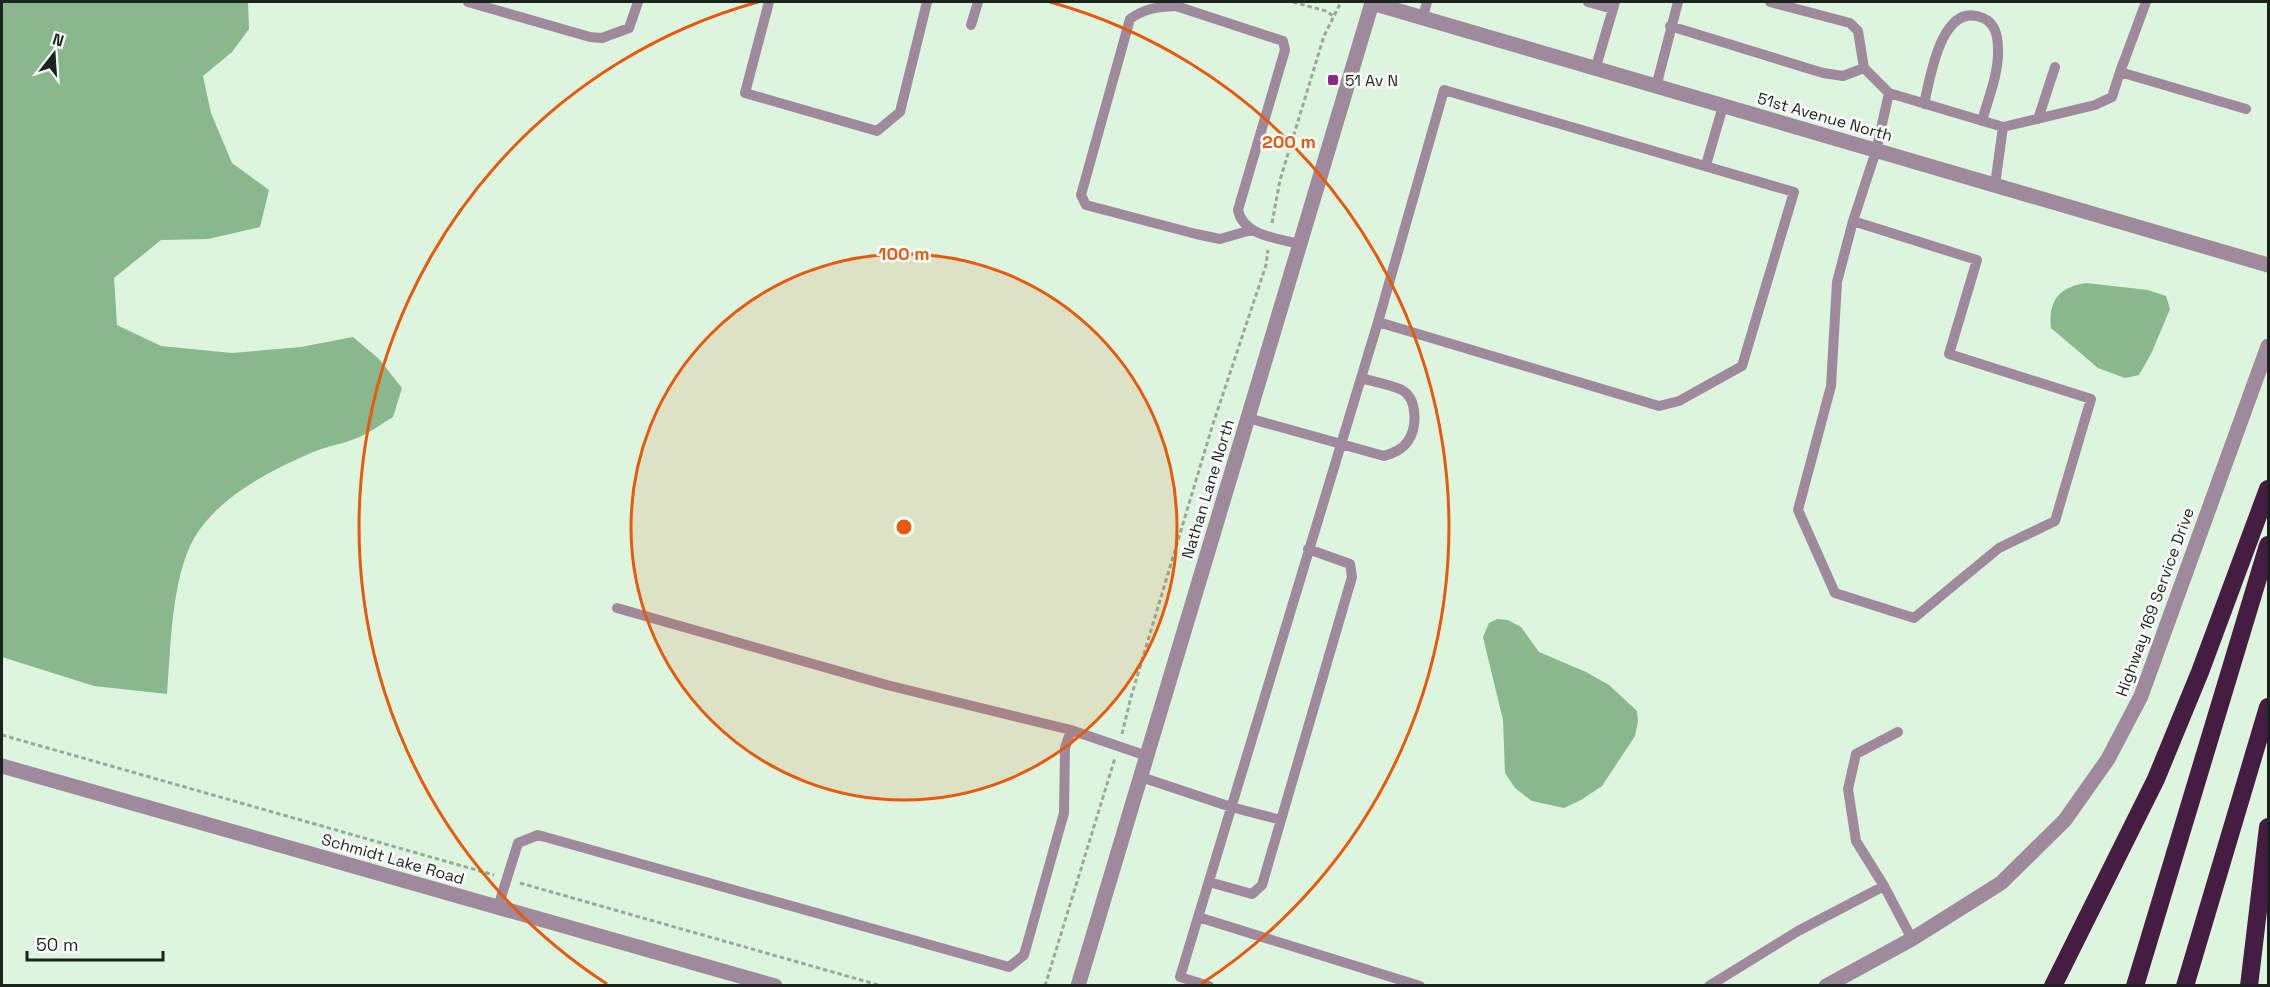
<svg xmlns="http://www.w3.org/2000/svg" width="2270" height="987" font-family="'Space Grotesk',sans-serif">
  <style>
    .water { fill: #88b88b }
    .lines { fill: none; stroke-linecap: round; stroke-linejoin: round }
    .path { stroke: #97a998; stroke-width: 3; stroke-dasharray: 4.5 3; stroke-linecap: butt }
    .service { stroke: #9f8a9d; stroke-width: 10 }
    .tertiary { stroke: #9f8a9d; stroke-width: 15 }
    .motorway { stroke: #451d43; stroke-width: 18 }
    .ring { fill: none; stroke: #e8590c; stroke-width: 3 }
    .poi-dot { fill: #8f278c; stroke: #fff; stroke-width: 2 }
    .labels { text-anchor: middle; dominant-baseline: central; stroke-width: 5; stroke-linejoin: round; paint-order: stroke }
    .poi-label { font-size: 16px; fill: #1b241c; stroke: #fff; text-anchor: start }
    .street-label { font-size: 16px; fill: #1b241c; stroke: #fff }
    .centre { fill: #e8590c; stroke: #fff; stroke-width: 3 }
    .ring-label { font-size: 18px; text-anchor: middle; font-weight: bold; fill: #e8590c; stroke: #fff; stroke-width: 5; stroke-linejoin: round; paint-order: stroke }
  </style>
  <rect width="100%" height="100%" fill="#ddf5de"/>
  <path class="water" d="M2 2H248L249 29 232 52 203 76 211 113 232 163 269 190 260 227 208 239 161 240 114 278 117 325 161 346 232 353 301 347 353 337 379 359 402 388 393 417C381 424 370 433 357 438 343 444 327 446 313 452 273 469 226 493 200 529 171 568 171 646 167 694L94 686 2 657Z
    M2086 283 2148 290 2166 296 2170 309 2151 354 2139 375 2125 378 2098 368 2051 328C2048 301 2059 287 2086 283Z
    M1497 619 1508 620 1521 627 1539 652 1586 672 1609 685 1637 711 1638 721 1635 736 1602 786 1581 800 1564 808 1532 801 1515 788 1505 773 1503 720 1483 637 1489 623Z"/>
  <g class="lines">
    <path class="path" d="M1293 2 1326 11 1333 16
      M1272 223 1280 180 1324 36 1341 2
      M1122 734 1131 697 1212 427 1266 265 1268 250
      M2 735 494 875
      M520 883 882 986
      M1045 986 1115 758"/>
    <path class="service" d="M468 2 590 37 602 38 629 28 638 2
      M769 2 745 93 877 131 900 112 927 2
      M1175 2 1176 6 1283 41 1285 50 1238 210C1243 236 1278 238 1299 244
      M1588 2 1613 9
      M1770 2 1850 23 1858 31 1864 68 1889 93 1876 151 1853 221 1837 282 1831 386 1798 510 1835 593 1914 618 1999 548 2055 521 2091 399 1949 354 1977 260 1853 221
      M1176 6C1158 7 1145 8 1130 19L1081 195 1086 205 1196 234 1220 239 1251 230
      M1422 20 1427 2
      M971 25 978 2
      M1670 26 1823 73 1843 76 1864 68
      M1595 70 1615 2
      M2120 72 2146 2
      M1656 87 1678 2
      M1889 93 2003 127
      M1924 104C1930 79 1941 0 1983 18 1995 23 1998 37 1998 49 1999 73 1988 99 1982 121
      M2038 119 2055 67
      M1706 165 1723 106
      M1995 185 2003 127 2095 105 2112 97 2120 72 2246 109
      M1248 418 1384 456C1393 453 1402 450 1408 441 1417 428 1418 399 1402 390 1390 384 1374 382 1361 378
      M617 608 887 685 1071 730 1147 756
      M1898 732 1856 754 1848 789 1856 841 1884 886 1912 939
      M1141 777 1231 807 1281 820
      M1209 882 1252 894 1262 885 1352 577 1350 564 1308 549
      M498 907 518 843 538 835 1009 967 1024 955 1064 813 1065 748 1071 730
      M1198 917 1420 986
      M1209 986 1180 977 1378 322 1444 90 1794 192 1742 366 1679 401 1659 406 1378 322
      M1709 986 1798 931 1884 886"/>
    <path class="tertiary" d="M2 766 775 986
      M1078 986 1372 3 2268 265
      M1826 986 1912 939 2001 883 2065 820 2108 759 2141 696 2268 346"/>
    <path class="motorway" d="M2053 986 2156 779 2200 672 2268 489
      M2135 986 2268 545
      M2185 986 2268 707
      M2249 986 2268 827"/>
  </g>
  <circle cx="904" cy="527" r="273" fill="#e8590c" fill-opacity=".12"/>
  <g class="ring">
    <circle cx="904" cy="527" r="273"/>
    <path d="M607 984A545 545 0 0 1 758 2M1050 2A545 545 0 0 1 1201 984"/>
  </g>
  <rect class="poi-dot" x="1327" y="74" width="12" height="12" rx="3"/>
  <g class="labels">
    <g class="poi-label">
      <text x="1345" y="80">51 Av N</text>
    </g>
    <g class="street-label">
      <text transform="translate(1825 117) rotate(16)">51st Avenue North</text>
      <text transform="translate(1208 489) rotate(-73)">Nathan Lane North</text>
      <text transform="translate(2155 602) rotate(-70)">Highway 169 Service Drive</text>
      <text transform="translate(393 859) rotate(16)">Schmidt Lake Road</text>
    </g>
  </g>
  <circle cx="904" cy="527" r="9" class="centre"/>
  <g class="ring-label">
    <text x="1289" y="148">200 m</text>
    <text x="904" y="260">100 m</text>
  </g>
  <rect width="2270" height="987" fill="none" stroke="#1b241c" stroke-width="6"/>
  <g transform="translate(54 54) rotate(17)" stroke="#ffffff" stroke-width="4.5" paint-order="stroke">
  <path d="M0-4.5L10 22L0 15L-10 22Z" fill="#1b241c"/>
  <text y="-9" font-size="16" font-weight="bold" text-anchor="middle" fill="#1b241c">N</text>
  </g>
  <path d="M27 951v9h136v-9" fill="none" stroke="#1b241c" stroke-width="3"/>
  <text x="36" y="951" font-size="18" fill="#1b241c" stroke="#ffffff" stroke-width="4.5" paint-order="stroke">50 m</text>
</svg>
